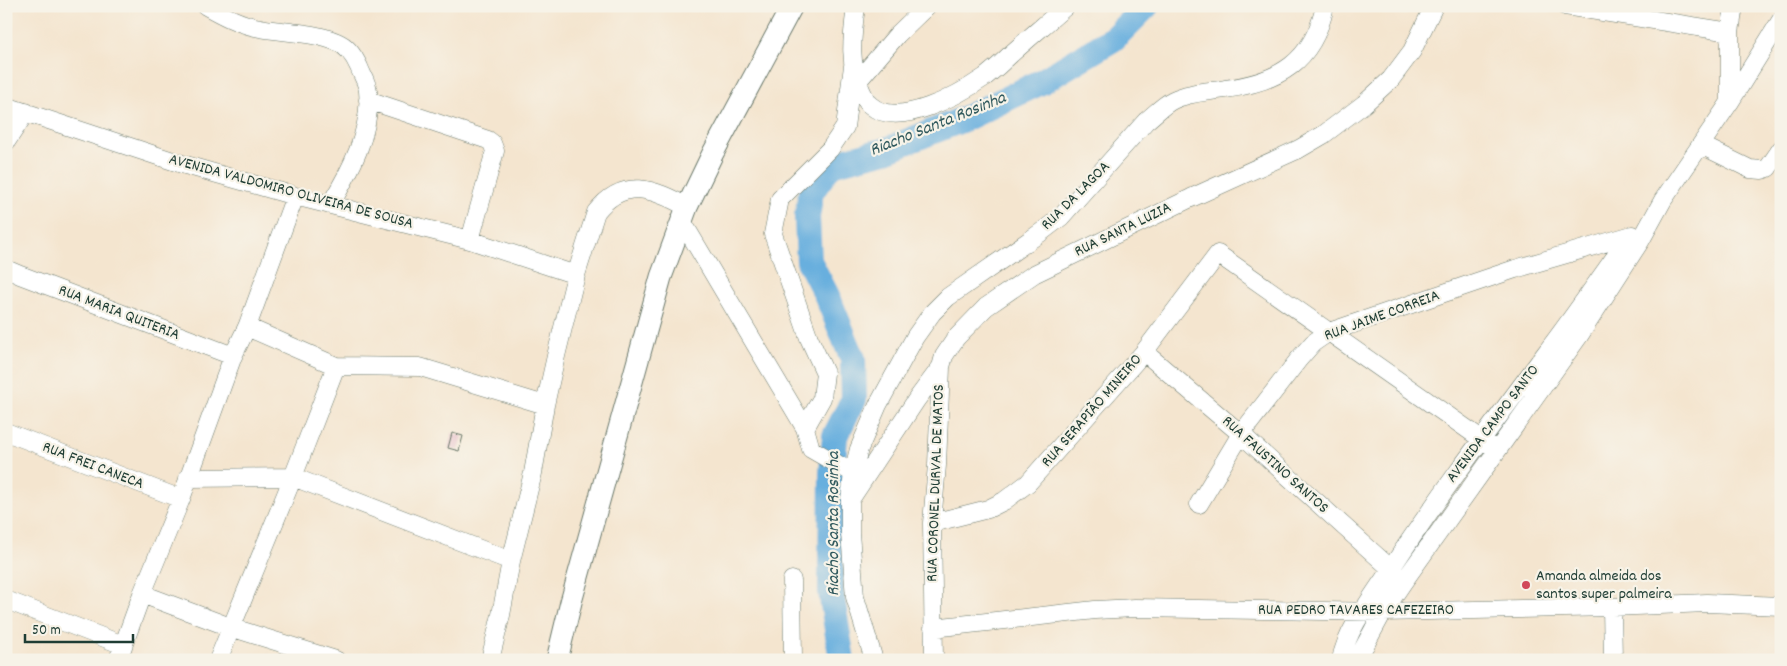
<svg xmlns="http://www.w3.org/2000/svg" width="1787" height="666" font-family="Dekko,sans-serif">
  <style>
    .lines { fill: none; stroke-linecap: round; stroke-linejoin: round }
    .river { stroke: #67afde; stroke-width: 26 }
    .building { fill: #e0a9bd }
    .minor-casing { stroke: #6a786a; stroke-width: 19 }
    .major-casing { stroke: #6a786a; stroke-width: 23 }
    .minor { stroke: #fff; stroke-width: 18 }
    .major { stroke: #fff; stroke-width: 21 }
    .poi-dot { fill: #d1495b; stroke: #f7f3e8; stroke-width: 2 }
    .labels { text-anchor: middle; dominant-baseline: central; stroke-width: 4.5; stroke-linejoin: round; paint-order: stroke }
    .street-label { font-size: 16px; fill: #1f3d34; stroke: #f7f3e8 }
    .poi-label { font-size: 16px; fill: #1f3d34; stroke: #f7f3e8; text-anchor: start }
    .water-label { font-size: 18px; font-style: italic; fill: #315a5e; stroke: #f7f3e8 }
  </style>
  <rect width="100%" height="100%" fill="#f7f3e8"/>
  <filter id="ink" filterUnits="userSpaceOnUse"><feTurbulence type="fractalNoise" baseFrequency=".02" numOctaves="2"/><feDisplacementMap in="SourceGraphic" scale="10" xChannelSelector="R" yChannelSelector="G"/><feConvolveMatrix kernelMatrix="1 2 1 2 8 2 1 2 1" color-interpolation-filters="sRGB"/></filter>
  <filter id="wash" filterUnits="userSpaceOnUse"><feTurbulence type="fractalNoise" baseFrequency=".0096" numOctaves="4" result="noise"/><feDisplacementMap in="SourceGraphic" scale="20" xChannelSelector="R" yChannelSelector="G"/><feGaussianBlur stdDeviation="1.12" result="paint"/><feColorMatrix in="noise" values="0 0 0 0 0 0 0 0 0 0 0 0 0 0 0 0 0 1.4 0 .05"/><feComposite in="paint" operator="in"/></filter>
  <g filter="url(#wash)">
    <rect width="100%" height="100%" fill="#f4e5cf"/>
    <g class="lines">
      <path class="river" d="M842 660 831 592 832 473 835 436 854 399 853 359 827 296 809 261 807 217 811 192 831 164 886 150 964 119 1041 82 1113 39 1146 6"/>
    </g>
    <g id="blocks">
      <path class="building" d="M452 433 463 436 459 451 448 448Z"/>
    </g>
  </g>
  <g filter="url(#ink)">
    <use href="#blocks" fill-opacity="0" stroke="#6a786a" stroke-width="1"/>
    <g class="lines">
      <g class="minor-casing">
        <path id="minor" d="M206 6C222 15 237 23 255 27 282 33 310 31 337 42 347 46 354 56 359 67 362 75 367 82 368 91 372 131 350 172 330 205
          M856 6C852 37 848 64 862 92 864 96 866 102 870 105 898 130 960 94 985 77 994 70 1003 62 1011 54 1029 38 1048 22 1066 6
          M1565 6 1730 32
          M857 82 897 35 927 6
          M368 100 488 140 492 143 495 151 470 240
          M1730 102V32L1734 6
          M6 106 182 164 295 196 470 240 576 275
          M6 142 26 112
          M1701 145 1750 169 1762 170 1768 168 1781 149
          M682 221 805 428 811 449 853 473
          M6 269 20 275 233 356
          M247 327 336 366 420 367 545 405
          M1144 352 1241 434 1399 576
          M805 428 822 398 825 373 809 338 773 234 780 199 830 149 845 127 853 66
          M6 432 181 499
          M188 478 293 477 511 561
          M852 497 917 399 941 367 944 356 956 338 986 307 1034 274 1191 198 1299 149 1323 135 1364 104 1391 79 1412 51 1434 6
          M1199 504 1241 434 1299 359 1313 343 1329 332 1515 269 1632 235 1636 237
          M932 523 988 509 1004 501 1028 483 1144 352 1218 254 1497 450
          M792 580 793 660
          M142 594 230 627 336 660
          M6 600 123 645
          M1612 607 1613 660
          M933 628 1095 610 1135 608 1383 612 1612 607 1707 603 1781 606
          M118 660 142 594 181 499 233 356 247 327 295 196
          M218 660 293 477 336 366
          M490 660 501 615 511 561 533 473 545 405 556 356 576 275 596 212C624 176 654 189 687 207
          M874 660 855 597 850 533V499L853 473 859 449 878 405 915 337 932 313 948 297 1040 233 1061 217 1146 121C1155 114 1163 105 1173 100 1189 92 1208 92 1225 89 1279 82 1313 62 1325 6
          M934 660 932 523 937 465 941 367
          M1341 660C1346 630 1376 592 1392 567 1440 494 1493 424 1545 354 1572 319 1597 282 1623 246
          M1357 660 1383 612 1404 581 1579 336 1641 240 1663 200 1730 102 1781 20"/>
      </g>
      <g class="major-casing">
        <path id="major" d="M557 660 571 602 661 277 687 207 713 153 792 6"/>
      </g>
      <use href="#minor" class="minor"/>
      <use href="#major" class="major"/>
    </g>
  </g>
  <circle class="poi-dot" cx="1526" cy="585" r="5"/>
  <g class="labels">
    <g class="street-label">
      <text transform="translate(291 192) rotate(15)">AVENIDA VALDOMIRO OLIVEIRA DE SOUSA</text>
      <text transform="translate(1076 196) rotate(-45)">RUA DA LAGOA</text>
      <text transform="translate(1123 230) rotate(-26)">RUA SANTA LUZIA</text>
      <text transform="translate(119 313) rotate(21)">RUA MARIA QUITERIA</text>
      <text transform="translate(1382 316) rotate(-20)">RUA JAIME CORREIA</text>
      <text transform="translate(1092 411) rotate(-49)">RUA SERAPIÃO MINEIRO</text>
      <text transform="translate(1493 424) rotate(-53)">AVENIDA CAMPO SANTO</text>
      <text transform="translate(1275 465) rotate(42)">RUA FAUSTINO SANTOS</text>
      <text transform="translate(93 466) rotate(21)">RUA FREI CANECA</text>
      <text transform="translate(936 483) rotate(-88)">RUA CORONEL DURVAL DE MATOS</text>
      <text x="1356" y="610">RUA PEDRO TAVARES CAFEZEIRO</text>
    </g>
    <g class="poi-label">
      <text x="1536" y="576">Amanda almeida dos<tspan x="1536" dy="18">santos super palmeira</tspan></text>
    </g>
    <g class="water-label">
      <text transform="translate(938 125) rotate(-22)">Riacho Santa Rosinha</text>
      <text transform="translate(834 524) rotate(-90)">Riacho Santa Rosinha</text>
    </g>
  </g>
  <rect width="1787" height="666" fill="none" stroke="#f7f3e8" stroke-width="25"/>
  <path d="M25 634v8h108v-8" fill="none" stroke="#1f3d34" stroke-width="2.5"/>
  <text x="32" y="634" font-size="15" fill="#1f3d34" stroke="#f7f3e8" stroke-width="4" paint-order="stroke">50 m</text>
</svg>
